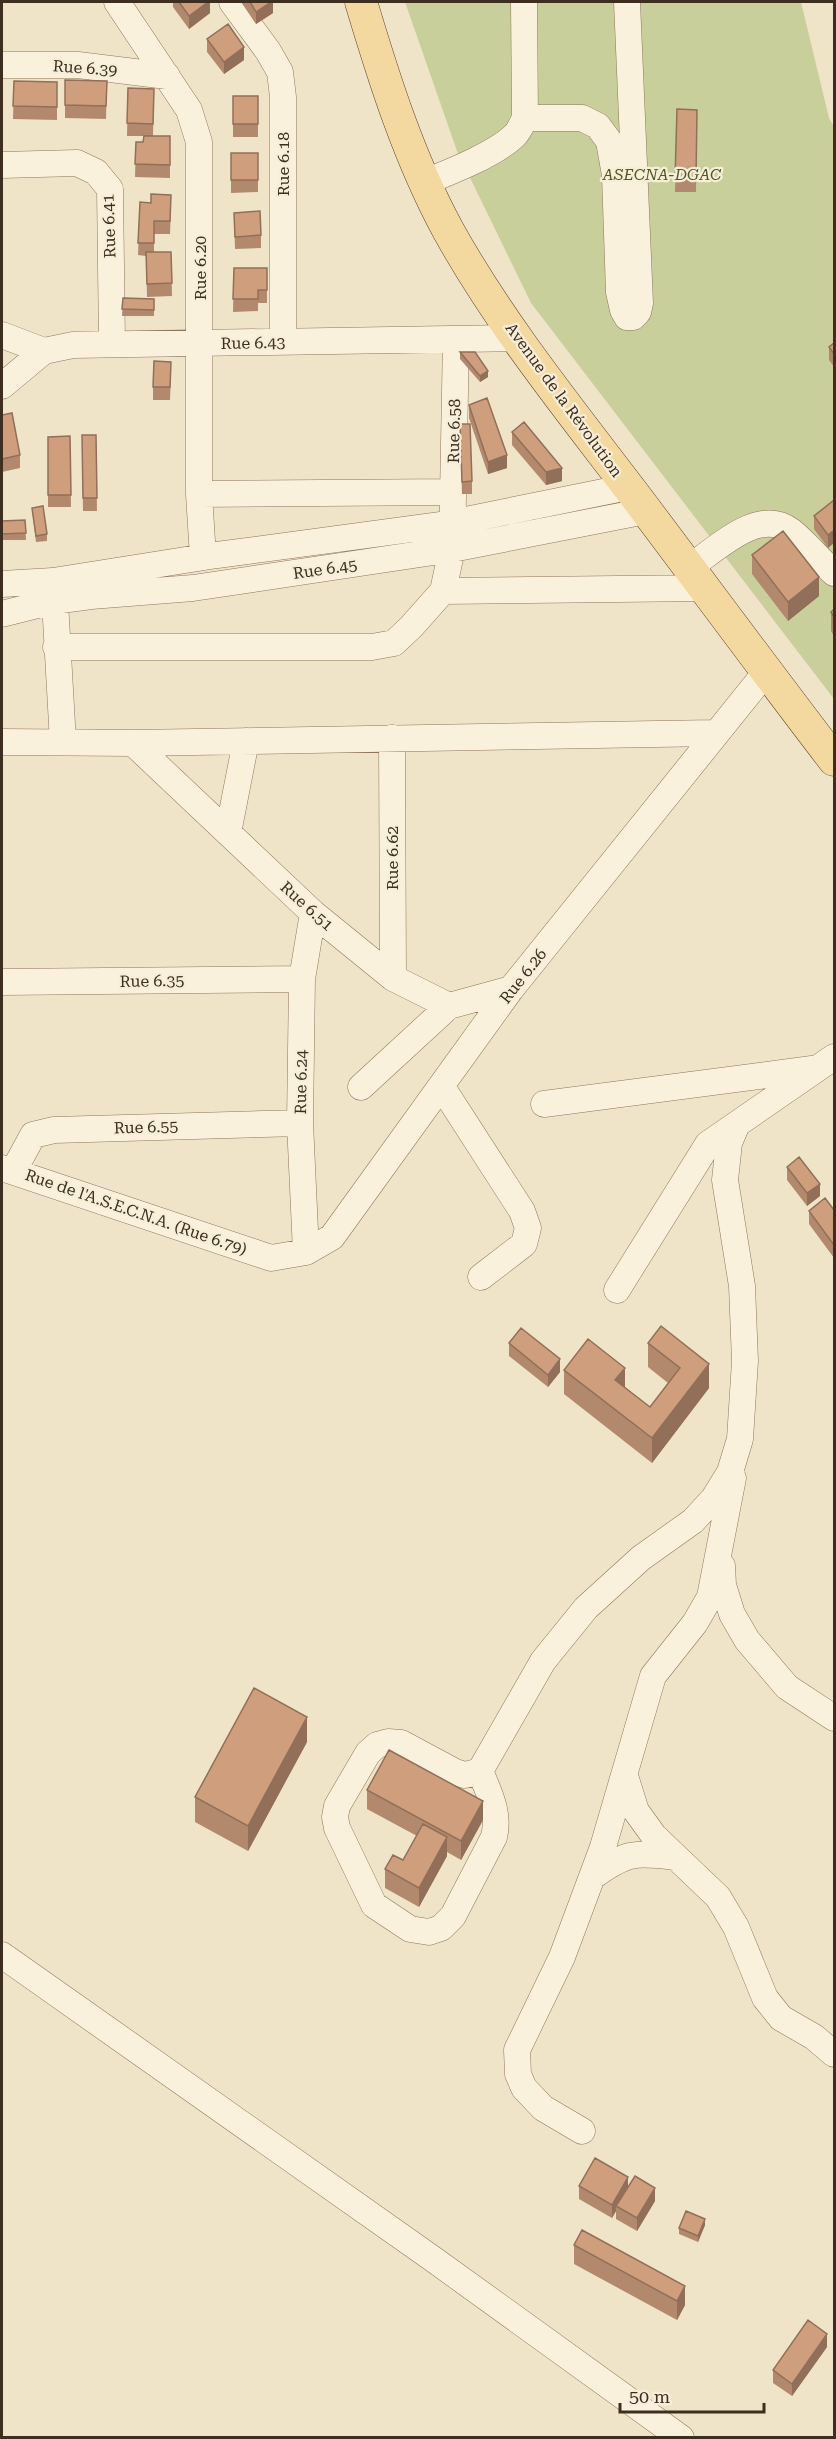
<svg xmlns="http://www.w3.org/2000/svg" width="836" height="2439" font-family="'Roboto Serif',serif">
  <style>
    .green { fill: #c9cf9b }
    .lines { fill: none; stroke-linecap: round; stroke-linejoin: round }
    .minor-casing { stroke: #8d765c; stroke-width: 27 }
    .major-casing { stroke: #5b4430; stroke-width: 33 }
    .minor { stroke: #faf1dc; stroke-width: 26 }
    .major { stroke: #f3d9a0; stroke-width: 32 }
    .wall { fill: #b2896c }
    .shaded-wall { fill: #916f58 }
    .building { fill: #cf9f7d; stroke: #916f58; stroke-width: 1.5 }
    .labels { text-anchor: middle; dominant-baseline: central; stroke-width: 4.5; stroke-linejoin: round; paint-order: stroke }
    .street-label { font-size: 16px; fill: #3d2e20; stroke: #f7eed8 }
    .park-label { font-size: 16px; font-style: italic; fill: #4d5a26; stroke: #f7eed8 }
  </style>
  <rect width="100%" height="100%" fill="#f0e4c8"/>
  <path class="green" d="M405 2H801L829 118 834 127V699L531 303 457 151Z"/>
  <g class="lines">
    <g class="minor-casing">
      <path id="minor" d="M117 2 189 110 199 142V494L203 557
        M232 2 268 51 280 72 283 97V342
        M2 65H78L167 76
        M525 118H582L598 126 609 141 615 175 619 292 623 310 627 317H633L638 312 640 303 627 2
        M2 165 77 163 96 172 110 189 112 344
        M425 182C450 172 496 154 515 135 519 131 522 124 525 118L524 2
        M2 335 44 351
        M2 386 44 351 73 345 518 338
        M199 494 453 492
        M689 568C715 550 759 506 791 531 806 543 820 560 834 573
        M2 584 53 581 217 555 441 525 628 487
        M54 584 63 742
        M443 591 704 588
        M2 614 54 601 91 596 193 588 447 550 646 511
        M56 647H372L394 643 411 627 443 591 452 549 456 339
        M392 738 393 978
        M2 742 133 743 715 733
        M133 743 313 913 393 978 449 1006 511 989
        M228 833 246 741
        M2 982 302 979
        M361 1087 449 1006
        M442 1087 522 1211 528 1228 524 1244 481 1277
        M544 1104 812 1069
        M2 1168 271 1258 306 1252 332 1237 511 989 766 672
        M14 1170 33 1135 54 1130 300 1123
        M306 1252 300 1123 302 979 313 913
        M617 1290 708 1144 834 1057
        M722 1566 723 1585 732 1614 747 1640 787 1687 834 1718
        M480 1771 465 1775 455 1772 401 1743 388 1742 377 1745 368 1753 337 1806 335 1817 337 1828 374 1905 410 1929 429 1932 441 1928 453 1916 494 1837C500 1813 489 1793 480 1771L543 1661 586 1608 641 1558 693 1521 714 1498 730 1472 740 1439 745 1361 742 1286 725 1180 729 1143 737 1124
        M625 1776 636 1811 654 1836 718 1897 736 1927 765 1998 781 2018 814 2037 834 2054
        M592 1877C626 1852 635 1852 675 1857
        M2 1955 433 2259 681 2438
        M582 2131 543 2108 524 2088 518 2074 517 2050 562 1957 603 1847 653 1676 695 1623 710 1597 733 1478"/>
    </g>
    <g class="major-casing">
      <path id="major" d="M361 2C384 79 409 158 448 230 499 322 566 405 630 489 698 579 765 670 834 760"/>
    </g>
    <use href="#minor" class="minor"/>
    <use href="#major" class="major"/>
  </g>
  <path class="wall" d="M173 2H210V13L189 29 173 7Z
    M241 2H273V13L256 24Z
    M207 39 244 60 224 74 207 52Z
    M65 80 107 81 106 119 65 118Z
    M14 81 57 82V120L13 119Z
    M128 88 154 89 153 136H170V178L135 177 136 142H143V136H127Z
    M233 96H258V137H233Z
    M677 109 697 110 696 192H675Z
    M231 153H258V192L231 193Z
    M140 202 171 208 170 234H154V252H171L172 296 147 297 146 256 138 255Z
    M234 213 261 235V248L235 249Z
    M234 268H267V303H258V311L233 312Z
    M123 298 154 299V316H122Z
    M834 343V367L829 360V347Z
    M460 352 488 377 480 382 460 359Z
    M171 375 170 400H153V387Z
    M469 405 507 468 488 474 469 418Z
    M2 415 20 455V468L2 472Z
    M460 424 472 481V494H462Z
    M512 432 562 481 546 485 512 445Z
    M82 435H96L97 511H83Z
    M70 436 71 507H48V437Z
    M834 500 828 548 814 529V516Z
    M32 508 47 534V541L36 542Z
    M25 520 26 540H2V521Z
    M752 555 819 596 788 621 752 574Z
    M834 609V636L831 631V612Z
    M787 1167 820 1196 807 1206 787 1180Z
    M834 1210V1258L809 1224V1211Z
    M509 1343 560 1372 548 1387 509 1356Z
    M648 1343 709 1388 652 1463 564 1394V1370L625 1387 650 1407 668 1383 648 1367Z
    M307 1742 248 1851 195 1822V1797Z
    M367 1790 483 1820 461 1860 447 1852V1856L419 1907 385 1888V1869L403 1860 417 1836 367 1809Z
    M579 2186 628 2187 655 2201 637 2231 616 2219V2211L612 2218 579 2199Z
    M705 2225 698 2242 679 2234V2228Z
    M574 2245 685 2305 677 2320 574 2264Z
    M827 2347 792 2396 773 2383V2370Z"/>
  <path class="shaded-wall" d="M208 2H210V13L189 29V16Z
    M271 2H273V13L256 24V12Z
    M244 47V60L224 74V62Z
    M488 371V377L480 382V376Z
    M507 455V468L488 474V462Z
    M562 468V481L546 485V472Z
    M834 530V543L828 548V535Z
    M819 577V596L788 621V602Z
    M820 1184V1196L807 1206V1193Z
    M560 1359V1372L548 1387V1375Z
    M709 1364V1388L652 1463V1438Z
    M625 1368V1392L615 1380Z
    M307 1717V1742L248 1851V1826Z
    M483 1801V1820L461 1860V1841Z
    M447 1837V1856L419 1907V1888Z
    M628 2177V2190L616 2206V2211L612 2218V2205Z
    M655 2188V2201L637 2231V2218Z
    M705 2219V2225L698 2242V2236Z
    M685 2286V2305L677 2320V2301Z
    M827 2334V2347L792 2396V2384Z"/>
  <path class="building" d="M179 2H208L189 16Z
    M250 2H271L256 12Z
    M228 24 244 47 224 62 207 39Z
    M65 80 107 81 106 106 65 105Z
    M14 81 57 82V107L13 106Z
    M128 88 154 89 153 124 127 123Z
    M233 96H258V124H233Z
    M677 109 697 110 696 179H675Z
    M144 136H170V165L135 164 136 142H143Z
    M231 153H258V180H231Z
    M151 194 171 195 170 221H154V243H138L140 202 151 203Z
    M260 211 261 235 235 237 234 213Z
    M146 252H171L172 283 147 284Z
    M234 268H267V290H258V299H233Z
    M123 298 154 299V310L122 309Z
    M834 343V354L829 347Z
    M460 352H475L488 371 480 376Z
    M154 361 171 362 170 387H153Z
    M487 398 507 455 488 462 469 405Z
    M12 413 20 455 2 459V415Z
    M524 422 562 468 546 472 512 432Z
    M460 424H470L472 481 462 482Z
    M82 435H96L97 498H83Z
    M70 436 71 495H48V437Z
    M834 500V530L828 535 814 516Z
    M43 506 47 534 36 536 32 508Z
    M25 520 26 533 2 534V521Z
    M783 531 819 577 788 602 752 555Z
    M834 609V617L831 612Z
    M799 1157 820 1184 807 1193 787 1167Z
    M825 1198 834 1210V1245L809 1211Z
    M661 1326 709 1364 652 1438 564 1370 588 1339 625 1368 615 1380 650 1407 680 1368 648 1343Z
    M521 1328 560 1359 548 1375 509 1343Z
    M254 1688 307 1717 248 1826 195 1797Z
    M389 1750 483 1801 461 1841 367 1790Z
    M423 1824 447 1837 419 1888 385 1869 393 1855 403 1860Z
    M595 2158 628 2177 612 2205 579 2186Z
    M635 2176 655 2188 637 2218 616 2206Z
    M686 2211 705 2219 698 2236 679 2228Z
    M582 2230 685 2286 677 2301 574 2245Z
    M808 2320 827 2334 792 2384 773 2370Z"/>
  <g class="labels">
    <g class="street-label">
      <text transform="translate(85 68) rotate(4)">Rue 6.39</text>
      <text transform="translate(283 164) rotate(-90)">Rue 6.18</text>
      <text transform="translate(109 226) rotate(-92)">Rue 6.41</text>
      <text transform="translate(200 268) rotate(-90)">Rue 6.20</text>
      <text transform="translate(253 343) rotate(-1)">Rue 6.43</text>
      <text transform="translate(564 400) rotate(54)">Avenue de la Révolution</text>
      <text transform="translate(454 431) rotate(-89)">Rue 6.58</text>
      <text transform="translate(325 569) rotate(-8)">Rue 6.45</text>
      <text transform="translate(392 858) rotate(-90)">Rue 6.62</text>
      <text transform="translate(307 906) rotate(42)">Rue 6.51</text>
      <text transform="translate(523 976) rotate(-52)">Rue 6.26</text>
      <text transform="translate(152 981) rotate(-1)">Rue 6.35</text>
      <text transform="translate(301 1082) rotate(-89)">Rue 6.24</text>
      <text transform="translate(146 1127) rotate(-2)">Rue 6.55</text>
      <text transform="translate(136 1212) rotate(19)">Rue de l'A.S.E.C.N.A. (Rue 6.79)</text>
    </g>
    <g class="park-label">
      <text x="662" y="174">ASECNA-DGAC</text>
    </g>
  </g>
  <rect width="836" height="2439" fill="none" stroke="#3d2e20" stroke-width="6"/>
  <path d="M620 2403v9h144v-9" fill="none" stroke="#3d2e20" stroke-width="3"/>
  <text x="629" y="2403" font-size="18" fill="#3d2e20" stroke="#f7eed8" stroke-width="4.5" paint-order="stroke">50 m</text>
</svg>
